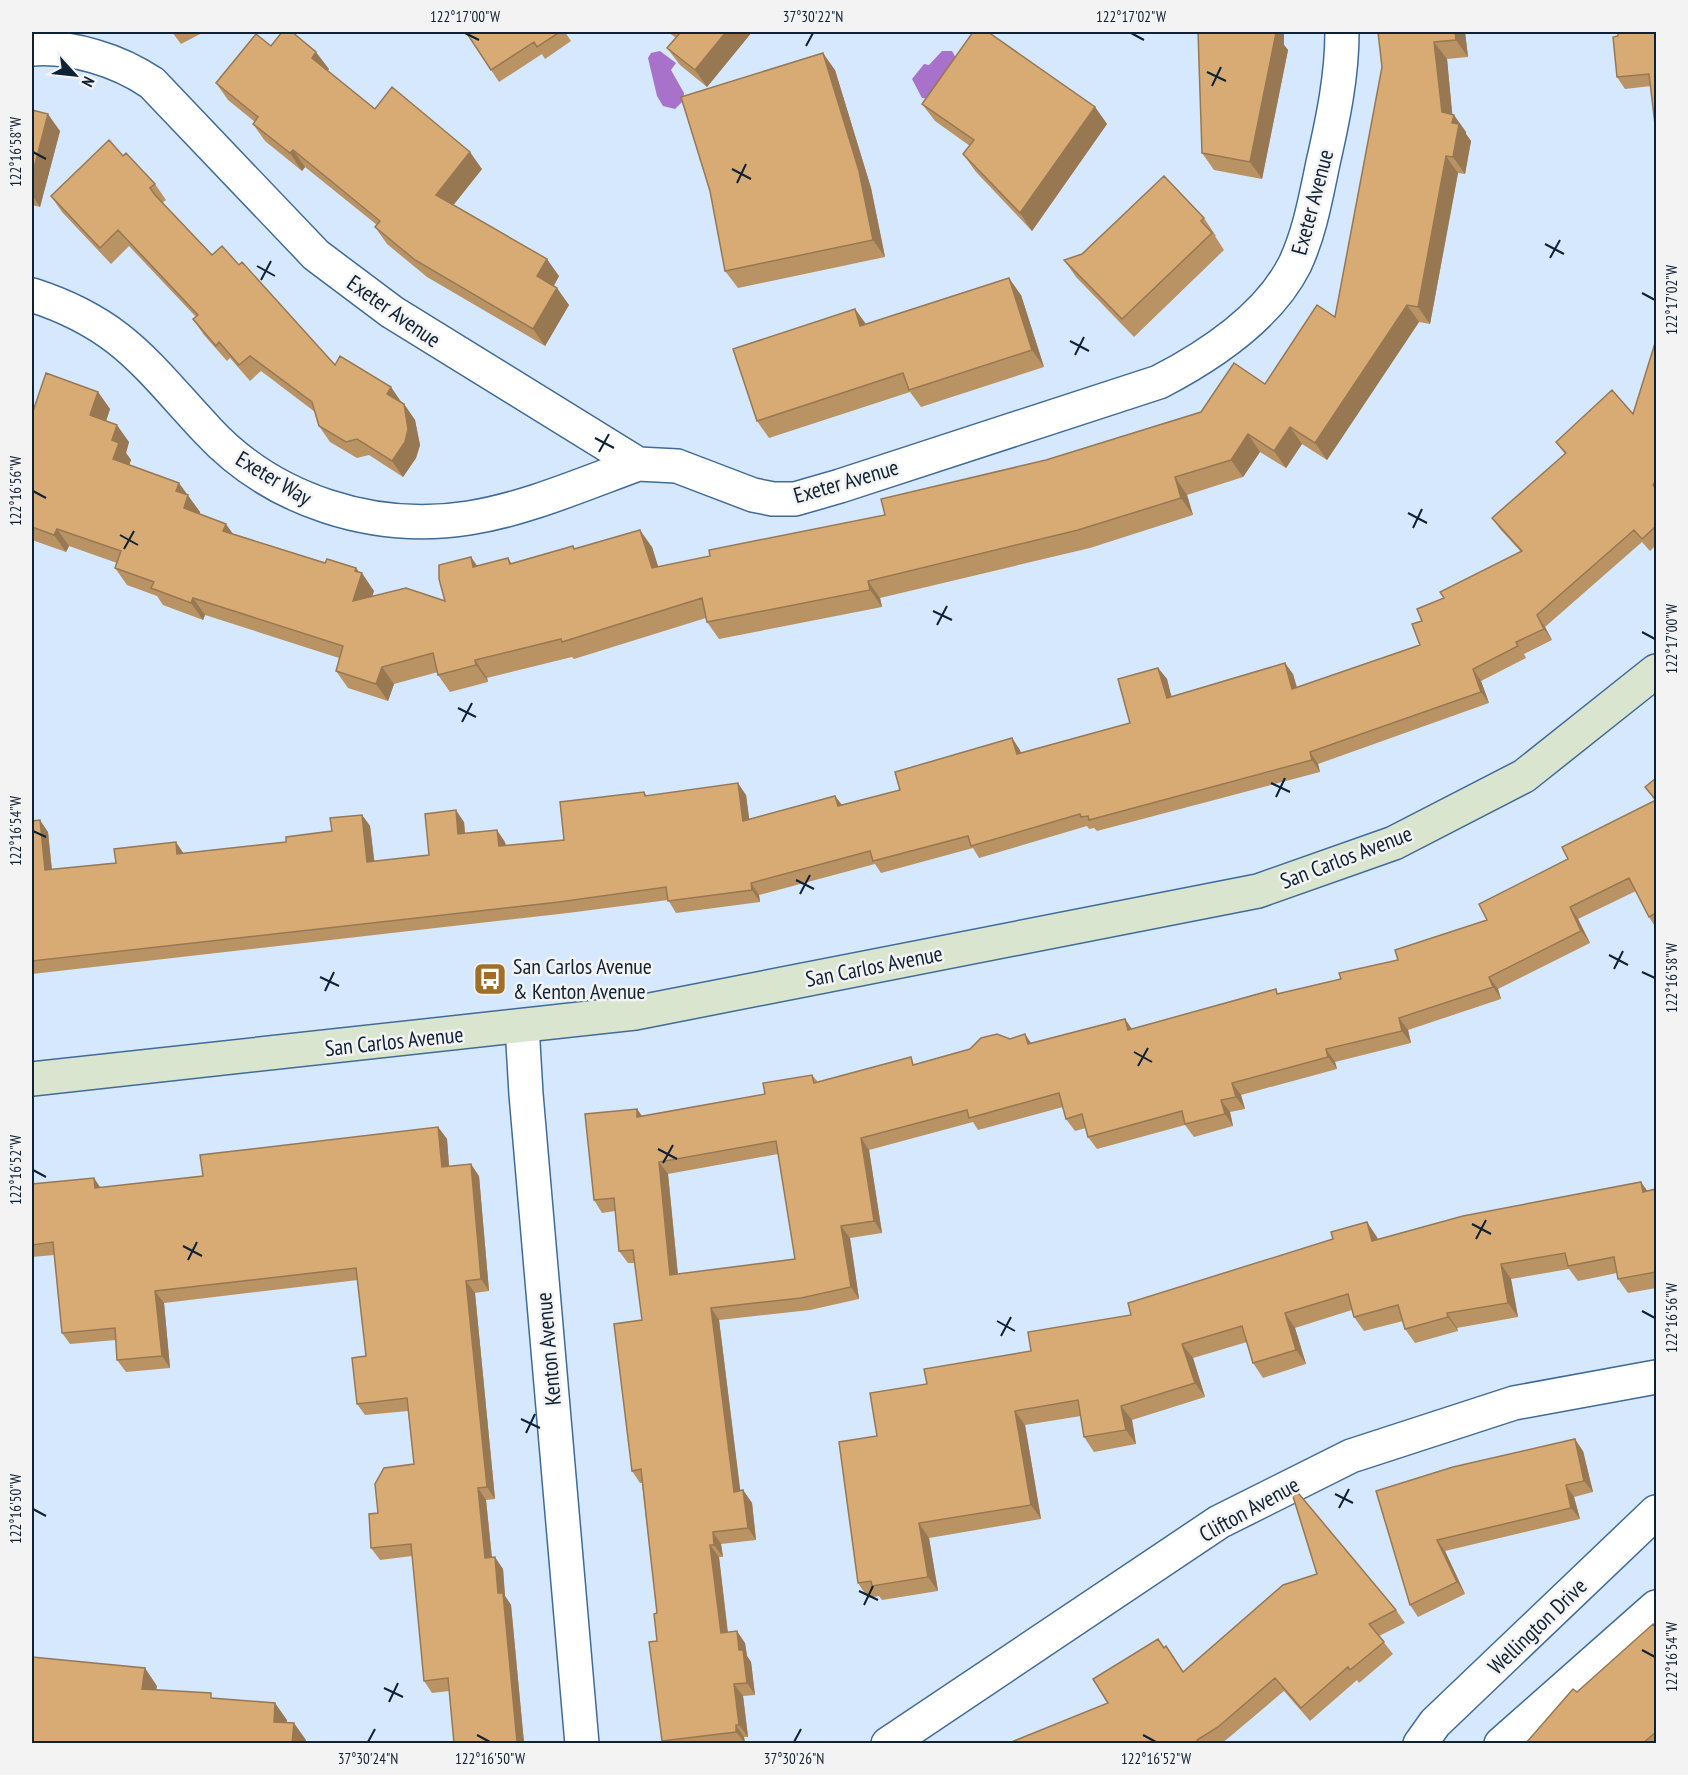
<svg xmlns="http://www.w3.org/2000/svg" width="1688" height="1775" font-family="'PT Sans Narrow',sans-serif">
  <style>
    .water { fill: #a871ca }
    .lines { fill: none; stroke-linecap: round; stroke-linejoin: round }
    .minor-casing { stroke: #406b99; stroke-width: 36 }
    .secondary-casing { stroke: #406b99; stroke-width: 36 }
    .minor { stroke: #fff; stroke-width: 33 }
    .secondary { stroke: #d9e5ce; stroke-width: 33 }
    .wall { fill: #ba9365; fill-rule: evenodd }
    .shaded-wall { fill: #977852 }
    .building { fill: #d8ab75; stroke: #977852; stroke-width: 1.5; fill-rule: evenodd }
    .ticks { fill: none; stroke: #0f2134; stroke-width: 2 }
    .labels { text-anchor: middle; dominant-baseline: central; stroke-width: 5; stroke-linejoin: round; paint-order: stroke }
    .street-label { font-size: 22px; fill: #0f2134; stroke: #f3f3f3 }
    .poi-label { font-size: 22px; fill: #0f2134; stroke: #f3f3f3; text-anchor: start }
    .neatline { fill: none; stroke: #0f2134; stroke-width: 2 }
    .ticks-label { font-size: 15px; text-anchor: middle; fill: #0f2134 }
  </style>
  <rect width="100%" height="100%" fill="#d6e8fd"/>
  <path class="water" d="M660 51 676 63 671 70 684 93 683 101 675 109 663 106 657 96 648 58 651 53Z
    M942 51H952L961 67 936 100 922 98 912 79 924 64 929 65Z"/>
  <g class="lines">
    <g class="minor-casing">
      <path id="minor" d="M32 49C72 46 118 60 152 83L316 255 392 312 638 464 677 466 753 495 773 499H795L840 486 1159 382C1209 356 1269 316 1295 264 1310 232 1316 196 1323 163 1333 119 1342 76 1342 32
        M32 295C122 324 147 366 208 431 273 501 374 533 469 518 526 509 583 484 638 464
        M522 1026 526 1094 582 1744
        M888 1744 1219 1522 1351 1456 1514 1403 1656 1377
        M1420 1744 1435 1723 1656 1512
        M1501 1744 1656 1607"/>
    </g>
    <g class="secondary-casing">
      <path id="secondary" d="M32 1079 635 1013 1258 891 1394 843 1524 776 1656 671"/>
    </g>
    <use href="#minor" class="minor"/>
    <use href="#secondary" class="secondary"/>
  </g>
  <path class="wall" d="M172 32H204L181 44Z
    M466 32H565L571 41 545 59 542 54 499 82Z
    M668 32H752L707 87 680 65 667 48 676 38Z
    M1198 32H1284V45L1288 50 1262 179 1214 170 1202 153Z
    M1378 32H1465L1468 57 1447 59 1452 114 1466 132V134L1471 141 1465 174 1458 173 1430 324 1419 322 1327 460 1302 444 1286 468 1260 452 1243 477 1187 495 1193 515 1090 548 880 598 882 607 719 639 707 622 706 618 574 659 572 657 487 678 488 682 450 692 438 675V672L394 684 388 701 348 688 336 671 339 658 205 615 203 620 163 605 157 596 127 585 115 568 117 563 69 546 66 552 32 540V414L98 392 110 409 106 421 129 442 126 453 131 460 129 465 187 495 200 512V514L233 534 325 563 356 568 374 591 372 596 445 601 477 566 508 558 512 564 573 546 575 549 652 547 658 567 710 556 885 515 1046 460 1201 412 1265 384 1335 317 1382 67Z
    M1656 32 1651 86 1625 89 1617 77 1618 36Z
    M271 46 329 69 327 71 375 109 482 169 453 205 559 276 554 286 569 305 545 346 427 277 387 244 375 227 377 225 305 167 302 171 265 141 253 124 255 122 228 100 216 83Z
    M835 70 871 188 885 257 738 288 725 271Z
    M922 104 1095 107 1107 124 1032 231 976 172 963 154 970 146 935 121Z
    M32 110 60 131 40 207 32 205Z
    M123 156 155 184 166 200 162 203 212 255 239 265 335 365 404 404 415 420 420 445 416 458 403 477 369 455 357 458 330 442 319 426 315 412 261 371 250 381 230 358 227 361 204 335 193 319 196 317 129 246 111 264 62 212 51 196Z
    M1204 218 1216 236H1215L1224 250 1134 337 1076 277 1064 260Z
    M1021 295 1044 367 921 407 910 392 769 438 757 421 855 309 866 324Z
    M1656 340V545L1650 551 1642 542 1545 627 1552 640 1524 654 1526 658 1481 681 1489 703 1318 764 1320 772 1097 831 1094 828 1089 829 1087 826 979 858 973 848 881 873 875 864 759 895 760 902 676 913 668 900 568 913 32 974V821L48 832 52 870 116 863 183 853 286 842 332 831 362 815 370 826 374 861 429 855 464 822 465 833 505 842 506 846 564 840 644 792 647 796 746 795 749 819 835 796 842 805 900 790 1012 738 1021 753 1130 723 1158 668 1167 679 1171 697 1293 674 1297 687 1420 645 1422 621 1444 598 1521 552 1500 529 1492 518 1565 454 1556 442 1633 414Z
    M1656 778V928L1649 917 1636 891 1578 919 1590 943 1498 989 1501 999 1408 1030 1411 1043 1335 1062 1337 1069 1241 1095 1245 1109 1230 1112 1233 1126 1194 1137 1185 1125 1097 1149 1088 1137 1086 1128 1075 1131 1066 1119 1063 1107 978 1130 973 1122 869 1150 882 1233 850 1238 859 1299 810 1310 719 1320 740 1491 743 1490 752 1503 756 1540 721 1544 723 1557H719L728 1632 745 1643 747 1656 751 1662 755 1695 743 1696 748 1737H744L745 1743H663L662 1741 657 1641V1613L642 1483H640L632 1471 642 1320 635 1263H628L619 1251 615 1211 602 1213 594 1200 637 1109 642 1116 765 1094 812 1075 818 1082 916 1064 1010 1039 1031 1043 1125 1019 1132 1029 1341 979 1398 960 1487 920 1568 859 1655 801 1645 787ZM778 1154 795 1259 678 1274 668 1174Z
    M438 1127 447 1139 449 1166 479 1176 489 1291 475 1293 495 1499 486 1500 492 1557 503 1569 505 1596 511 1605 524 1743H454L449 1691 432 1693 424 1681 412 1556 380 1560 371 1548 378 1513 414 1464 408 1411 365 1415 357 1404 366 1356 358 1280 164 1303 170 1368 126 1372 117 1360 116 1340 70 1344 62 1333 54 1255 32 1257V1184L94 1178 100 1188 203 1176Z
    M1656 1189V1288L1628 1293 1618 1279 1617 1273 1578 1281 1569 1269 1511 1279 1518 1317 1457 1328 1458 1331 1415 1343 1405 1329 1403 1321 1364 1331 1354 1317 1352 1310 1295 1328 1306 1364 1263 1378 1253 1363 1247 1342 1193 1358 1205 1397 1132 1420 1136 1444 1094 1452 1084 1437 1081 1416 1025 1425 1041 1519 929 1538 938 1591 882 1600 879 1596 868 1598 858 1583 877 1436 927 1384 1031 1351 1131 1315 1377 1237 1378 1240Z
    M1583 1451 1593 1492 1574 1497 1580 1519 1445 1551 1465 1594 1418 1617 1410 1605 1376 1491Z
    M1396 1610 1405 1623 1379 1636 1393 1654 1359 1683 1357 1680 1310 1721 1284 1691 1226 1740 1221 1743H1009L1108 1703 1166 1646 1183 1671Z
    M1656 1628V1743H1526L1577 1692Z"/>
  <path class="shaded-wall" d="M726 32H752L707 87 695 70Z
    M1272 32H1284V45L1288 50 1262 179 1250 162Z
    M1455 32H1465L1468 57 1456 40Z
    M1434 42 1447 59 1453 121 1454 115 1466 132V134L1471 141 1465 174 1453 157 1442 112Z
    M316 52 329 69 324 75 312 58Z
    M823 53 835 70 871 188 885 257 873 240Z
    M1095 107 1107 124 1032 231 1020 213Z
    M48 114 60 131 40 207 32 195V176Z
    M293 150 305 167 302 171 290 153Z
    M470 152 482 169 448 212 436 195Z
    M1446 156 1458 173 1430 324 1418 307Z
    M547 259 559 276 549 293 537 276Z
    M1009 278 1021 295 1044 367 1032 350Z
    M557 288 569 305 545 346 533 329Z
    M1407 305 1419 322 1327 460 1315 443Z
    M855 309 867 326H860Z
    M391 387 402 403 398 410 387 394Z
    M98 392 110 409 102 433 90 415Z
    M404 404 415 420 420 445 416 458 403 477 392 461Z
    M117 425 129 442 126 453 131 460 125 477 113 459 112 440Z
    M1290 427 1302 444 1286 468 1274 451Z
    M1248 434 1260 452 1243 477 1231 460Z
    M1175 477 1187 495 1193 515 1181 498Z
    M179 483 200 512 196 525 184 508 176 491Z
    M226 524 238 541 223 531Z
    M57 529 69 546 66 552 54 535Z
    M640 530 652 547 664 585 652 568Z
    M471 557 483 574 473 567Z
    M356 568 361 575 362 573 374 591 365 618 353 601Z
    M868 581 880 598 882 607 870 590Z
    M193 598 205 615 203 620 191 603Z
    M1537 615 1545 627 1552 640 1544 629Z
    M475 660 487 678 488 682 476 665Z
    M1285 663 1293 674 1300 701 1292 689Z
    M382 667 394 684 388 701 376 684Z
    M1158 668 1167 679 1175 710 1167 698Z
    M1473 669 1481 681 1489 703 1481 692Z
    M1012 738 1020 750 1025 766 1017 754Z
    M1310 752 1318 764 1320 772 1312 760Z
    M738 783 746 795 751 832 743 821Z
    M835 796 844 808 838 806Z
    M456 810 464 822 466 845 458 834Z
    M362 815 370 826 376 874 367 862Z
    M40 820 48 832 53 882 45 870Z
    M497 830 505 842 507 858 499 846Z
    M176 842 184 854H177Z
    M751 883 759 895 760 902 752 890Z
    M1570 907 1578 919 1590 943 1581 931Z
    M1489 977 1498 989 1501 999 1493 987Z
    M1399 1018 1408 1030 1411 1043 1402 1031Z
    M1125 1019 1133 1031 1128 1030Z
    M1025 1034 1033 1046 1028 1044Z
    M1326 1049 1335 1062 1337 1069 1328 1057Z
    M1232 1083 1241 1095 1245 1109 1236 1097Z
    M1221 1100 1230 1112 1233 1126 1225 1114Z
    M637 1109 645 1121 637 1117Z
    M438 1127 447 1139 450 1178 442 1167Z
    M861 1138 869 1150 882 1233 874 1221Z
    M659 1162 668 1174 679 1287 670 1275Z
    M471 1164 479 1176 489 1291 481 1279Z
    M94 1178 102 1190 95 1188Z
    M1641 1182 1651 1196 1643 1192Z
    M1367 1222 1377 1237 1382 1256 1372 1241Z
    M841 1226 850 1238 859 1299 851 1287Z
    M1501 1264 1511 1279 1518 1317 1508 1303Z
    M466 1281 475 1293 495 1499 487 1487Z
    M155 1291 164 1303 170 1368 162 1356Z
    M711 1308 719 1320 742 1504 734 1492Z
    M1285 1313 1295 1328 1306 1364 1296 1350Z
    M1447 1313 1457 1328 1458 1331 1448 1317Z
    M1182 1344 1193 1358 1205 1397 1195 1383Z
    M1121 1406 1132 1420 1136 1444 1126 1430Z
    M1015 1411 1025 1425 1041 1519 1031 1505Z
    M1575 1439 1583 1451 1593 1492 1584 1481Z
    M1566 1485 1574 1497 1580 1519 1571 1508Z
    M478 1488 486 1500 493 1570 485 1558Z
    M743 1490 752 1503 756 1540 748 1528Z
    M919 1523 929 1538 938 1591 928 1577Z
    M713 1532 721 1544 723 1557 714 1545Z
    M1437 1540 1445 1551 1465 1594 1457 1582Z
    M710 1545 719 1557 729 1645 721 1633Z
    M495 1557 503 1569 505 1596 511 1605 524 1743H518L517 1742 498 1593Z
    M737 1631 745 1643 747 1656 751 1662 755 1695 747 1683 739 1650Z
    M145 1668 157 1686 154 1706 142 1689Z
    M734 1684 743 1696 748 1737 739 1725Z
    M275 1703 287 1720 286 1740 274 1722Z
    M294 1723 306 1740 305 1743H292Z
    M736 1725 744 1737 745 1743 736 1732Z"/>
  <path class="building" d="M282 32H292L316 52 312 58 375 109 392 87 470 152 436 195 547 259 537 276 557 288 533 329 415 260 375 227 380 221 293 150 290 153 253 124 258 117 216 83 256 34 271 46Z
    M466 32H560L537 47 534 42 491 70Z
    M678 32H726L695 70 667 48 680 33Z
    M973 32H988L1095 107 1020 213 963 154 974 140 922 104Z
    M1198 32H1272L1276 33 1250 162 1202 153Z
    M1378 32H1455L1456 40 1434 42 1442 112 1454 115 1452 123 1459 124 1453 157 1446 156 1418 307 1407 305 1315 443 1290 427 1274 451 1248 434 1231 460 1175 477 1181 498 1078 530 868 581 870 590 707 622 702 598 562 642 561 639 475 660 476 665 438 675 433 653 382 667 376 684 336 671 343 646 193 598 191 603 151 588 154 582 115 568 121 551 57 529 54 535 32 527V414L46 373 98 392 90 415 117 425 112 440 119 443 113 459 179 483 176 491 188 495 184 508 226 524 223 531 325 563 327 559 356 568 355 571 362 573 353 601 406 588 445 601 439 579V565L471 557 473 567 508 558 510 564 573 546 574 549 640 530 652 568 710 556 709 550 885 515 881 499 1046 460 1201 412 1234 363 1265 384 1317 305 1335 317 1382 67Z
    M1618 32H1656V133L1649 74 1617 77 1613 37 1618 36Z
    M823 53 859 171 873 240 725 271 710 191 681 97Z
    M32 110 48 114 32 176Z
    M109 140 123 156 126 153 155 184 150 188 155 195 212 255 222 246 239 265 242 262 335 365 340 356 391 387 387 394 404 404 408 429 405 442 392 461 357 439 346 442 319 426 312 402 250 356 239 365 219 342 216 346 193 319 198 315 118 230 100 248 51 196Z
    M1164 176 1204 218 1201 221 1212 233 1122 319 1064 260 1082 254Z
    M1009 278 1032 350 909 390 903 373 757 421 733 349 855 309 860 326Z
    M1656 340V481L1653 485 1656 489V526L1642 539 1634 530 1537 615 1544 629 1516 642 1518 646 1473 669 1481 692 1310 752 1312 760 1089 820 1088 816 1081 817 1080 814 971 846 968 836 873 861 870 851 751 883 752 890 668 901 666 887 559 902 32 961V821L40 820 45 870 116 863 114 849 176 842 177 854 286 842V837L332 831 330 818 362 815 367 862 429 855 425 814 456 810 458 834 497 830 499 846 564 840 560 802 644 792 645 796 738 783 743 821 835 796 838 806 900 790 895 772 1012 738 1017 754 1130 723 1118 679 1158 668 1167 698 1285 663 1292 689 1420 645 1412 624 1422 621 1417 609 1444 598 1440 592 1522 551 1492 518 1566 453 1556 442 1612 390 1633 414Z
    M1656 778V913L1649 917 1629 878 1570 907 1581 931 1489 977 1493 987 1399 1018 1402 1031 1326 1049 1328 1057 1232 1083 1236 1097 1221 1100 1225 1114 1185 1124 1182 1111 1088 1137 1082 1114 1066 1119 1059 1093 969 1118 967 1110 861 1138 874 1221 841 1226 851 1287 801 1298 711 1308 734 1492 743 1490 748 1528 713 1532 714 1545H710L721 1633 737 1631 739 1650H743L747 1683 734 1684 739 1725H736V1732L662 1741 649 1642 657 1641 654 1614 657 1613 651 1560 641 1469 632 1471 614 1324 642 1320 633 1250 619 1251 614 1198 594 1200 585 1114 637 1109V1117L765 1094 763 1083 812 1075 814 1083 911 1057 913 1065 970 1049 981 1038 997 1034 1010 1039 1025 1034 1028 1044 1125 1019 1128 1030 1276 989 1277 994 1341 979 1339 973 1398 960 1395 950 1487 920 1479 904 1568 859 1562 847 1656 800 1645 787ZM776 1141 795 1259 670 1275 659 1162Z
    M438 1127 442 1167 471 1164 481 1279 466 1281 487 1487 478 1488 485 1558 495 1557 498 1593H503L517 1742 508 1743H454L448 1678 424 1681 411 1544 371 1548 369 1514 378 1513 375 1484 384 1468 414 1464 407 1398 357 1404 352 1358 366 1356 356 1268 155 1291 162 1356 117 1360 115 1328 62 1333 53 1242 32 1245V1184L94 1178 95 1188 203 1176 200 1155Z
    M1641 1182 1643 1192 1656 1189V1272L1618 1279 1614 1257 1568 1266 1565 1253 1501 1264 1508 1303 1447 1313 1448 1317 1405 1329 1398 1305 1354 1317 1348 1294 1285 1313 1296 1350 1253 1363 1242 1326 1182 1344 1195 1383 1121 1406 1126 1430 1084 1437 1078 1400 1015 1411 1031 1505 919 1523 928 1577 872 1586 871 1581 858 1583 839 1442 877 1436 870 1393 927 1384 924 1369 1031 1351 1028 1332 1131 1315 1128 1303 1333 1239 1331 1232 1367 1222 1372 1241 1463 1216Z
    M1575 1439 1584 1481 1566 1485 1571 1508 1437 1540 1457 1582 1410 1605 1376 1491 1453 1467Z
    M1294 1488 1396 1610 1369 1624 1384 1642 1350 1670 1348 1667 1301 1708 1275 1678 1218 1727 1197 1740 1199 1743H1009L1108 1703 1093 1679 1158 1639 1164 1648 1166 1646 1183 1672 1283 1585 1317 1574 1291 1490Z
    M1653 1624 1656 1628V1732L1643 1743H1526L1573 1689 1577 1692Z
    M32 1657 145 1668 142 1689 211 1693V1698L275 1703 274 1722 294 1723 292 1743H32Z"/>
  <path class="ticks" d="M465 33 479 40M1131 33 1144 40M806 46 813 33M1207 72 1226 81M1212 86 1221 67M33 152 46 159M732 169 751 179M737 183 746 164M1545 244 1564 254M1550 258 1560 240M257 266 275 276M261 280 271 261M1642 293 1655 300M1070 341 1089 351M1075 355 1084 337M595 438 614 448M599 452 609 434M33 491 46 498M1408 513 1427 523M1413 528 1422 509M120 535 138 545M124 549 134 531M933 611 952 620M937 625 947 606M1642 632 1655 639M458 708 476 717M462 722 472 703M1271 783 1290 792M1276 797 1285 778M33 831 46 837M796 880 814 889M800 894 810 875M1609 955 1628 965M1614 969 1623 951M1642 972 1655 978M320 977 339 986M325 991 334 972M1134 1052 1152 1062M1138 1066 1148 1048M658 1149 677 1159M663 1163 673 1145M33 1170 46 1177M1472 1224 1491 1234M1476 1239 1486 1220M183 1246 202 1256M188 1260 197 1242M1642 1311 1655 1318M997 1321 1015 1331M1001 1336 1011 1317M521 1419 540 1428M526 1433 535 1414M1335 1494 1353 1503M1339 1508 1349 1489M33 1509 46 1516M859 1591 878 1600M864 1605 873 1586M1642 1650 1655 1657M384 1688 403 1697M389 1702 398 1683M477 1735 490 1742M1143 1735 1156 1742M368 1742 375 1729M794 1742 801 1729"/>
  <defs>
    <g id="bus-square" transform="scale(1.725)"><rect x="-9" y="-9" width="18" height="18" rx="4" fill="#a16e25" stroke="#f3f3f3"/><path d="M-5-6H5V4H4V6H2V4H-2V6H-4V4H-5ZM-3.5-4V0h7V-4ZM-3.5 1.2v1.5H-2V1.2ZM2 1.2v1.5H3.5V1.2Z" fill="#fff"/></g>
  </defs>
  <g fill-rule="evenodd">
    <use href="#bus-square" x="490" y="979"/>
  </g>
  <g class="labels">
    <g class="street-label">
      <text transform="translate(1312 202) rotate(-75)">Exeter Avenue</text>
      <text transform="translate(394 311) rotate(35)">Exeter Avenue</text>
      <text transform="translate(274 478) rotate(31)">Exeter Way</text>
      <text transform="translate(846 481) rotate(-16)">Exeter Avenue</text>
      <text transform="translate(1346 857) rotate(-21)">San Carlos Avenue</text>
      <text transform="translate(874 966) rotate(-11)">San Carlos Avenue</text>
      <text transform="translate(394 1041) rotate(-6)">San Carlos Avenue</text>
      <text transform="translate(548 1349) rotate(-95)">Kenton Avenue</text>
      <text transform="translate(1249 1509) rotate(-29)">Clifton Avenue</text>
      <text transform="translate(1537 1626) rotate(-44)">Wellington Drive</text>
    </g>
    <g class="poi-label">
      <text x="513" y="966">San Carlos Avenue<tspan x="513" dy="25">&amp; Kenton Avenue</tspan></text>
    </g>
  </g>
  <rect width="1688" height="1775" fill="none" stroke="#f3f3f3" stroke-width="66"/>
  <g transform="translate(75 75) rotate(117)" stroke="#f3f3f3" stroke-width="4.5" paint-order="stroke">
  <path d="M0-4.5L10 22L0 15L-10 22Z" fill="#0f2134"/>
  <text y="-9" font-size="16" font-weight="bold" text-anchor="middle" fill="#0f2134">N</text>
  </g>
  <rect x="33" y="33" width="1622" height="1709" class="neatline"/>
  <g class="ticks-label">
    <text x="465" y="22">122°17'00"W</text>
    <text x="813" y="22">37°30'22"N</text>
    <text x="1131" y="22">122°17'02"W</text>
    <text transform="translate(16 152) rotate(-90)" y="5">122°16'58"W</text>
    <text transform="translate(1672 300) rotate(-90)" y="5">122°17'02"W</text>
    <text transform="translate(16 491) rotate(-90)" y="5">122°16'56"W</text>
    <text transform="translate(1672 639) rotate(-90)" y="5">122°17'00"W</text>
    <text transform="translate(16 831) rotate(-90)" y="5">122°16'54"W</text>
    <text transform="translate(1672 978) rotate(-90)" y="5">122°16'58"W</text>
    <text transform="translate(16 1170) rotate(-90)" y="5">122°16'52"W</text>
    <text transform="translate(1672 1318) rotate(-90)" y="5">122°16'56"W</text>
    <text transform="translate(16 1509) rotate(-90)" y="5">122°16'50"W</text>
    <text transform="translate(1672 1657) rotate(-90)" y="5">122°16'54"W</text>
    <text x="368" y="1764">37°30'24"N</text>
    <text x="490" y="1764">122°16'50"W</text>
    <text x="794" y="1764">37°30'26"N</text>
    <text x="1156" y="1764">122°16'52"W</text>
  </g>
</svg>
